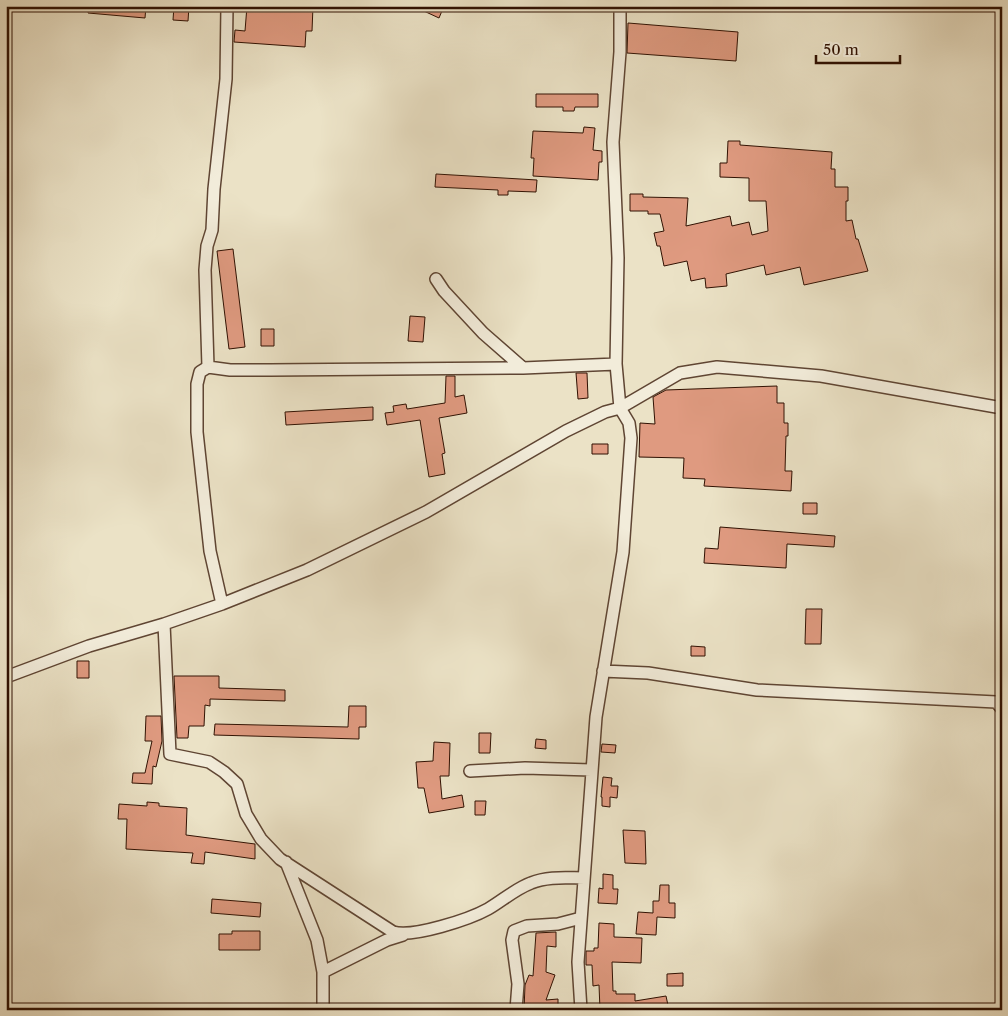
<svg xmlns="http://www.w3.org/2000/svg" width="1008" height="1016" font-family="'Libre Caslon Text',serif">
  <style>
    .building { fill: #df9a80; stroke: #301102 }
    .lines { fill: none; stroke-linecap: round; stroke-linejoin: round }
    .minor-casing { stroke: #5f4533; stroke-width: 14 }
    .minor { stroke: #f2ecda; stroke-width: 11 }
  </style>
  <rect width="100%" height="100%" fill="#ebe2c6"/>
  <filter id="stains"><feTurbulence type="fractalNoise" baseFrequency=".004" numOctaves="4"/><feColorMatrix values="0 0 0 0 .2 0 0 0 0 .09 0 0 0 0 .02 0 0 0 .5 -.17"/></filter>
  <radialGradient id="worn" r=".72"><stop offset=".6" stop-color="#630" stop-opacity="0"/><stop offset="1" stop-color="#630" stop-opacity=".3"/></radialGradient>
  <path class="building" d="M89 6H146L145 18 88 13Z
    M174 6H189L188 21 173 20Z
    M247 6H313L312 31H306L305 47 234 42 235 30 245 31Z
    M413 6H444L439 18Z
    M628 23 738 32 736 61 627 53Z
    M536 94H598V107H575L574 111H563V107H536Z
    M584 127 595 128 593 150 602 151V162H599L598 180 533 176 534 158H531L533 131 583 133Z
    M728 141H740V145L832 152 831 169H835V187H848V201H846V221L852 220 856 239H858L868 271 804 285 800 267 766 275 764 265 726 274 727 286 706 288 705 278 691 281 687 261 664 266 660 246H657L654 233 664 231 660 214H648V211H630V194H643V197L688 198 686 226 730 216 732 226 749 222 752 235 768 231 766 201H749V178L720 177V163H727Z
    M436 174 537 180 536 192 508 191V195H498V190L435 187Z
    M233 249 245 347 229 349 217 251Z
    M410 316 425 317 423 342 408 341Z
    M261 329H274V346H261Z
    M576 373H587L588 398 578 399Z
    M446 376H455V397L464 395 467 413 439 418 445 453 442 454 445 474 429 477 420 420 387 425 385 413 394 412 393 406 406 404 407 409 445 403Z
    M777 386V403H784V423H788V436H786L785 471H792L791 491 704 486 705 479 683 478 684 458 639 457 640 423 655 424 653 397 666 390Z
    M373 407V420L286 425 285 412Z
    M592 444H608V454H592Z
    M803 503H817V514H803Z
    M720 527 835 536 834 547 787 544 786 568 704 563 705 548 718 549Z
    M806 609H822L821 644H805Z
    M691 646 705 647V656H691Z
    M77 661H89V678H77Z
    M174 676H219V688L285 690V701L210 699V706L205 705 204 726H189L188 738H177Z
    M349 706H366V727H359V739L214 735 215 724 348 727Z
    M146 716H161L162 741 156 767 153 766 152 784 132 783 133 773H145L152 741H145Z
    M479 733H491L490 753H479Z
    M536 739 546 740V749L535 748Z
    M434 742 450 743 449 776H440L442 799 462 795 464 807 429 813 424 788H418L416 762 433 761Z
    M602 744 616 745 615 753 601 752Z
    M603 777 612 778 611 786H618L617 798 610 797V807L602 806V797H601Z
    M475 801H486L485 815H475Z
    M147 802 159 803V806L187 808 186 835 255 844V859L205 852 204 864 191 863 193 853 126 849 127 819H118L119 804 147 806Z
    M623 830 645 831 646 864 625 863Z
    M603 874 613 875V889H618L617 904 598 903 599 888 603 889Z
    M660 885H669V903H675V918L657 917 656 935 636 934 638 912 653 913V901H659Z
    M212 899 261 903 260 917 211 913Z
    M599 923 614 924V937L642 938 641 963 612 962 613 991H616V994H635V1001L666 996 669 1010H600L599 985 593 986 592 965H586V951H594V948H598Z
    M232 931H260V950H219V934H232Z
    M556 932V947L547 946 546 972 555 975 546 1000 558 999V1008L524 1010 525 985 529 975 533 976 536 933Z
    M683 973V986H667V974Z"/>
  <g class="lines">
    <g class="minor-casing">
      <path id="minor" d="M436 279 444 291 483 333 523 368
        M208 367 205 270 207 246 212 230 214 189 226 79 227 6
        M222 604 210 551 197 432V384L200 372 208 367 230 370H271L523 368 616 364
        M164 624 170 754 209 762 224 772 237 784 246 814 261 839 280 859 393 932C413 938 470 919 488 909 502 901 515 889 531 883 548 876 566 878 584 878
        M603 671 648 673 757 690 996 702 1002 709
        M6 677 89 646 164 624 222 604 307 570 426 512 566 431 605 412 620 408 680 373 717 367 821 376 1002 408
        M470 771 525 768 591 770
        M286 862 317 940 323 972
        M323 1010V972L387 940 403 935
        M516 1010 518 984 512 940 514 931 527 926 558 924 581 918
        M581 1010 578 962 596 717 623 552 631 438 629 423 620 408 616 364 618 258 613 142 620 52V6"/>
    </g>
    <use href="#minor" class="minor"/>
  </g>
  <rect width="1008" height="1016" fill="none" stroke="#ebe2c6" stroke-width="25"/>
  <rect x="8" y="8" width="993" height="1001" fill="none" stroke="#301102" stroke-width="2.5"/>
  <rect x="12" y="12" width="983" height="991" fill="none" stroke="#301102"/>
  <path d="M816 55v8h84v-8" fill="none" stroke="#301102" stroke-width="2.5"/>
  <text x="823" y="55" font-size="15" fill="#301102" stroke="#f2ecda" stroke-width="4" paint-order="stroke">50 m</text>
  <rect width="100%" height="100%" filter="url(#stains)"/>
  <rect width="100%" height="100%" fill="url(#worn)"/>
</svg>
